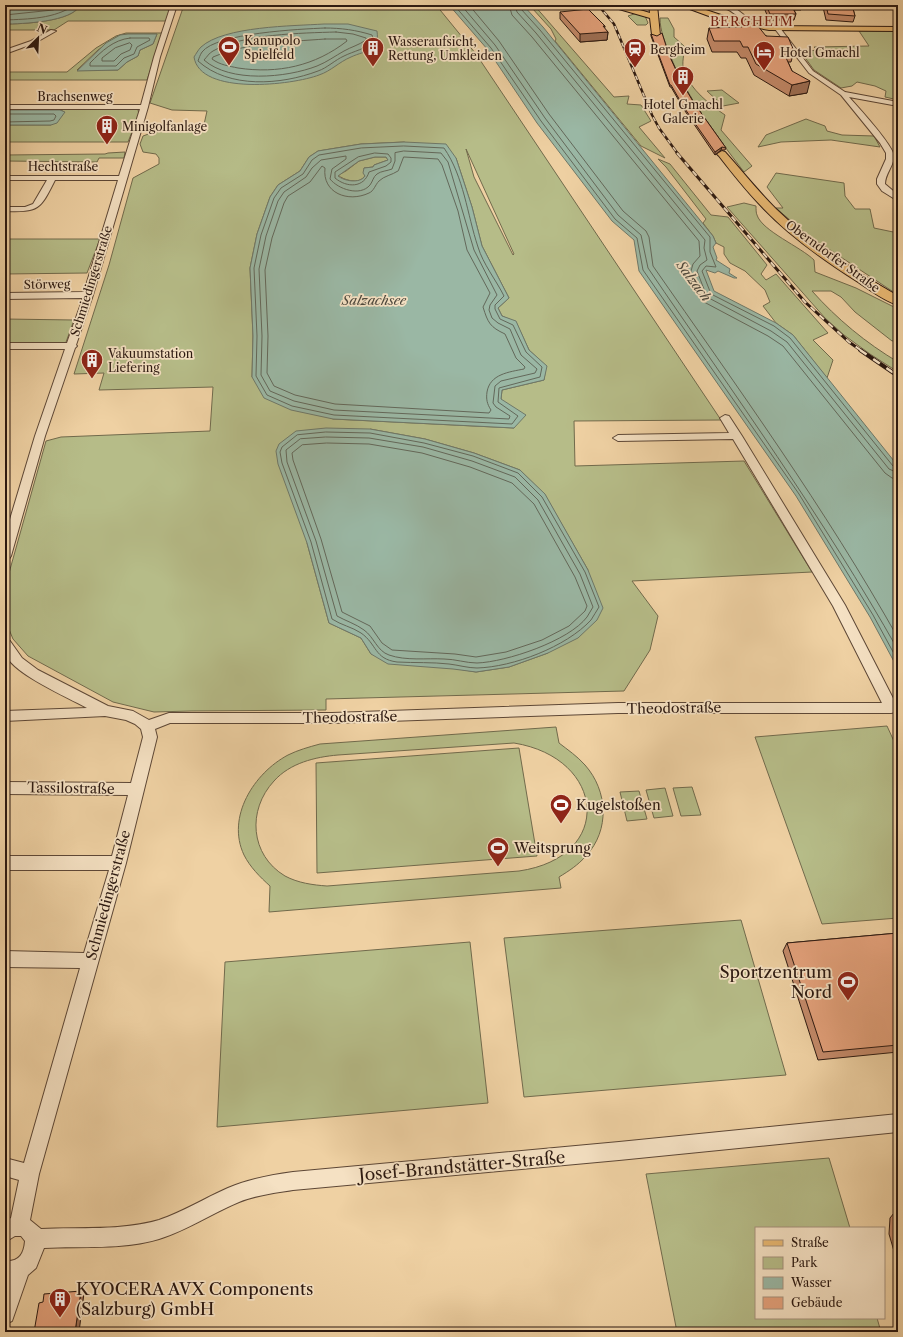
<svg xmlns="http://www.w3.org/2000/svg" width="903" height="1337" font-family="'Libre Caslon Text',serif">
  <style>
    .green { fill: #b6bc88; stroke: #716a4c; fill-rule: evenodd }
    .water { fill: #9ab7a4; stroke: #6e7869; fill-rule: evenodd }
    .lines { fill: none; stroke-linecap: round; stroke-linejoin: round }
    .shore { stroke: #63685a; stroke-width: 1 }
    .minor-casing { stroke: #5d4736; stroke-width: 2 }
    .major-casing { stroke: #2c1911; stroke-width: 2 }
    .minor { fill: #f5e1c3; fill-rule: evenodd }
    .major { fill: #e8b872; fill-rule: evenodd }
    .rail-far2-casing { stroke: #2c1911; stroke-width: 2.5 }
    .rail-far1-casing { stroke: #2c1911; stroke-width: 3 }
    .rail-casing { stroke: #2c1911; stroke-width: 4 }
    .rail-far2 { stroke: #f5e1c3; stroke-width: 1.5; stroke-dasharray: 4.5; stroke-linecap: butt }
    .rail-far1 { stroke: #f5e1c3; stroke-width: 2; stroke-dasharray: 6; stroke-linecap: butt }
    .rail { stroke: #f5e1c3; stroke-width: 2.5; stroke-dasharray: 8; stroke-linecap: butt }
    .wall { fill: #c58b6b; stroke: #2c1911 }
    .shaded-wall { fill: #a07157; stroke: #2c1911 }
    .building { fill: #e5a27c; stroke: #2c1911 }
    .labels { text-anchor: middle; dominant-baseline: central; stroke-width: 3.5; stroke-linejoin: round; paint-order: stroke }
    .far-poi-label { font-size: 12px; fill: #2c1911; stroke: #f5e1c3; text-anchor: start }
    .far-street-label { font-size: 12px; fill: #2c1911; stroke: #f5e1c3 }
    .far-quarter-label { font-size: 13px; letter-spacing: 1px; fill: #7a1f14; stroke: #f5e1c3 }
    .far-water-label { font-size: 13px; font-style: italic; fill: #4d483d; stroke: #f5e1c3 }
    .street-label { font-size: 14px; fill: #2c1911; stroke: #f5e1c3 }
    .poi-label { font-size: 14px; fill: #2c1911; stroke: #f5e1c3; text-anchor: start }
    .near-poi-label { font-size: 17px; fill: #2c1911; stroke: #f5e1c3; text-anchor: end }
    .near-street-label { font-size: 17px; fill: #2c1911; stroke: #f5e1c3 }
  </style>
  <rect width="100%" height="100%" fill="#efd1a3"/>
  <filter id="stains"><feTurbulence type="fractalNoise" baseFrequency=".005" numOctaves="4"/><feColorMatrix values="0 0 0 0 .2 0 0 0 0 .09 0 0 0 0 .02 0 0 0 .5 -.17"/></filter>
  <radialGradient id="worn" r=".72"><stop offset=".6" stop-color="#630" stop-opacity="0"/><stop offset="1" stop-color="#630" stop-opacity=".3"/></radialGradient>
  <path class="green" d="M80 5H172L167 21H68L54 30H5V24C21 24 73 22 80 5Z
    M184 5H436L476 54 721 420 574 421 575 466 744 461 812 572 632 581 658 616 650 650 624 691 326 699V710L191 711 154 712 113 702 28 656 13 639 8 627 5 598 9 573 46 441 61 437 210 431 213 387 99 390 104 373 74 374 109 265 133 178 159 164V158L156 154 143 152 140 144 143 136 154 132 203 129 207 111 172 110 150 103ZM404 142 456 158 472 207 482 246 509 298 498 308 502 316 516 322 529 350 546 366 544 380 502 390 501 399 514 428 333 419 252 377 253 336 250 268 257 234 270 197 278 185 300 171 309 157 318 151 361 144ZM466 149 514 254 513 255 474 177ZM370 429 425 439 474 453 520 470 545 495 588 570 548 653 509 667 476 672 371 654 361 638 329 623 307 543Z
    M523 5H534L614 97 629 96 627 104 641 105 651 121 639 127 665 158 641 146 555 41 556 39 551 29 532 8 524 7Z
    M637 13 645 16 648 23 646 25H637L628 16Z
    M660 18H668L674 29V37L684 46C685 54 681 62 684 71 690 89 710 105 725 115L721 130 752 166 744 172C715 134 687 98 669 53 665 41 660 31 660 18Z
    M859 31H898V100L885 97 886 91 875 86 857 82 852 86 841 88 814 70 801 52 817 50 814 47 869 46Z
    M126 33H163L147 80H5V72H67L96 48 116 36ZM128 34H157L153 44 140 50 138 56 127 62 118 70H77L98 50 120 35Z
    M722 90 739 103 723 106 707 91Z
    M5 108H136L138 110 139 114 128 142H5V125H51L63 111 5 110Z
    M806 119 825 126 827 131 842 135 874 136 880 147 831 140 781 142 758 147 766 135Z
    M125 152 124 158H99L97 162 5 161V155L105 154 108 153Z
    M375 157H386L388 160 374 165 373 167 364 168C365 172 366 176 363 178 358 184 343 180 338 175L346 171 359 161Z
    M658 159 670 164 711 215 728 217 767 265 761 274 766 280 776 274 828 333 813 340 833 360 827 378 793 335 776 323 763 306 770 302 765 290 745 271 730 263 724 254V247L716 243 713 236 703 223 706 219 666 167Z
    M776 173 844 183 845 196 855 209H870L874 228 898 233V295L806 234 776 208H783L767 187Z
    M744 203 756 206C756 209 756 213 757 215 762 231 801 247 814 260L815 272 856 288 898 309V340L892 341 855 312 841 297 831 291H812C837 319 866 343 898 362V372L870 354 844 335 825 318 727 207Z
    M5 239H100L87 273 5 274Z
    M5 319 74 320 65 345H5Z
    M887 726 898 750V918L822 924 755 737Z
    M556 727 559 743C568 750 577 756 585 765 608 791 610 830 586 856 578 865 569 871 559 877L561 888 269 912 270 886C260 877 250 867 244 855 226 817 254 773 288 755 298 750 309 747 320 744ZM514 743C606 758 615 857 519 871L327 886C313 885 298 883 285 876 250 855 247 810 274 781 290 763 315 757 338 755Z
    M519 748 537 856 317 873 316 763Z
    M692 787 701 815 681 816 673 788Z
    M665 788 673 816 654 818 646 790Z
    M639 791 647 819 627 821 620 792Z
    M741 920 786 1075 524 1097 504 938Z
    M470 942 488 1103 217 1127 225 962Z
    M829 1158 850 1228H756V1318H877L881 1332H677L646 1174Z"/>
  <path class="water" d="M5 5H80C73 22 21 24 5 24Z
    M449 5H523L543 27 713 236 716 243 713 247 717 258 716 260 730 269 729 273 737 278H734L718 271 715 273 706 270 714 291 776 323 793 335 898 466V669L870 617 796 496 639 271 634 240 612 221 537 123 488 50Z
    M324 24H348L377 31C380 52 366 50 351 57 339 62 331 71 319 75 293 85 200 96 194 57 196 54 198 50 201 47 224 26 293 26 324 24Z
    M128 34H157L153 44 140 50 138 56 127 62 118 70 77 71 106 43 120 35Z
    M5 110H60L65 112 57 123 51 125H5Z
    M404 142 446 144 456 158 472 207 482 246 509 298 498 308 502 316 516 321 529 350 547 366 544 380 502 390 501 399 526 415 514 428 333 419 291 410 264 398 252 377 253 336 250 268 257 234 270 197 278 185 300 171 309 157 318 151 361 144ZM375 157H386L388 160 374 165 373 167 364 168 363 173 365 176C360 184 344 181 338 176L359 161Z
    M326 428 370 429 425 439 474 453 520 470 545 494 588 570 603 608 597 620 578 638 548 653 509 667 476 672 453 669 388 664 371 654 361 638 329 623 307 543 278 464 276 451 279 444 296 431Z"/>
  <g class="lines">
    <path class="shore" d="M454 5 491 48 541 121 615 219 637 238 643 270 799 494 873 615 898 661
      M461 5 495 45 545 118 618 215 641 235 648 268C734 394 823 517 898 650
      M469 5 499 41 549 114 623 211 646 231 649 237 653 266C738 388 825 508 898 638
      M509 5 512 15 532 37 699 241 700 256 693 264 691 271 695 288 704 302 768 336 783 346 885 473 892 478 898 479
      M515 5 517 12 536 33 705 240 704 248 707 260 700 265 697 271 707 297 771 331 787 342 889 469 898 473
      M520 5 521 9 540 30 710 237V252L716 267 706 266 702 271 711 294 774 326 790 338 893 466 898 468
      M5 9 45 5
      M5 15 53 10 67 5
      M5 20C29 19 54 19 75 5
      M325 28C341 28 356 30 372 35L374 41C366 49 354 51 344 56 335 60 327 68 318 71 281 85 229 89 198 61 199 58 200 55 202 52 216 33 301 29 325 28Z
      M336 32 353 34 366 38V40C359 45 351 47 344 51 335 56 327 62 317 66 286 78 230 83 204 60 207 57 209 53 213 51 242 34 302 33 336 32Z
      M130 38H149L150 40 137 47 134 54 124 58 116 66H90V63C102 51 113 40 130 38Z
      M325 39H346L347 41C315 66 278 74 238 68 229 66 220 65 212 59L213 57C249 42 287 42 325 39Z
      M130 43 132 45 130 50 121 54 114 61H102V58L115 48Z
      M5 114H54L56 116 54 120 50 121 5 122
      M404 146 444 148C464 177 467 214 478 247 483 264 496 280 504 296L495 305V309L500 319 513 325 526 352 542 367 540 377 499 388 498 402 518 416 512 424 334 415 292 406 267 395 256 376 257 336 254 268 261 235 274 198 281 188 303 174 312 160 319 155 361 148Z
      M404 151 441 153 448 162 474 250 497 295 490 305 489 310 492 318 498 323 510 329 521 355 537 369 535 373 501 381 495 386 493 403 496 407 510 416 509 419 334 410 294 401 270 391 261 375 262 336 259 269 266 236 278 201 284 192 306 177 312 168 321 160 346 156V159L332 169 330 179C338 189 360 197 370 185 373 181 373 177 377 174 381 171 387 171 392 169L395 161V153Z
      M375 153 388 154 391 158V162L386 166 369 172C364 188 347 188 335 178V172L358 157Z
      M404 157 438 159 442 165 458 211 467 250 490 293 483 307C488 323 490 327 505 334L516 358 525 367 524 369C509 372 490 374 487 392 486 399 487 404 491 410L489 413 335 404 295 395 274 386 267 373 268 336 265 270 272 238 284 203 288 196 310 182 322 166 325 168C322 193 348 203 369 193 374 191 375 185 379 181 384 176 392 175 398 171Z
      M326 432 370 433 424 443 473 456 518 473 542 497 585 572 599 607C596 611 594 616 591 620 566 647 513 667 477 668 468 668 458 665 449 664 432 662 415 663 397 662 374 659 377 644 361 633 352 627 341 625 332 619L311 542 282 463 280 452 282 447 297 435Z
      M326 437 369 438 423 447 472 461 515 477 538 500 580 574 593 607C591 610 589 614 587 617 569 641 506 662 477 663 466 663 455 659 444 659 426 658 406 661 389 655 377 651 374 637 364 630 356 624 346 621 337 616L316 541 287 462 286 450 300 439Z
      M327 443 369 444 422 453 470 467 512 483 534 504 575 577 587 606 585 611 569 626 542 640 506 652 476 657 455 654 392 650 382 643 370 626 342 612 321 539 293 460 292 453 302 445Z"/>
    <g class="minor-casing">
      <path id="minor" d="M171 5H177L160 57 148 107 93 295 76 345 77 346 75 348 45 436 11 556 9 559 5 560V536L35 436 65 349H5V343H67L83 298 5 299V293L84 292 118 180H55C40 210 39 212 5 211V207H25L33 204 47 180H5V176H119L140 109H5V105H141L154 57Z
        M715 5H731L744 15 745 20 741 24H737L736 23 739 20V17C727 8 729 9 715 7Z
        M776 28H780L813 71 845 92 898 102V106L849 97C858 107 895 147 894 157 893 167 885 174 885 184L898 195V201L882 191 877 184V179L886 159V153L880 143 841 95 809 73 775 29Z
        M51 30 56 31 35 43 5 54V50L31 41Z
        M725 415 729 416 742 436 845 605 898 708 896 712 891 713H618L332 723H170L155 729 157 737 126 863 39 1174 30 1220 41 1229C80 1227 121 1231 159 1220 183 1212 205 1198 228 1188 249 1179 271 1175 293 1172L619 1142 898 1114V1132L619 1160 293 1190C275 1193 256 1195 239 1202 212 1213 188 1230 159 1239 122 1250 82 1246 44 1248L36 1268 28 1275 12 1321 5 1324 6 1281H5V1261C19 1262 24 1254 25 1241L21 1236H15L5 1242V1221L11 1218 19 1180 5 1176V1158L24 1163 80 968 5 967V951L84 953 109 870H5V856H112L128 795 5 794V782L131 783 143 737 141 729 135 724 126 720 105 716 5 721V711L87 708C67 697 14 674 6 655 4 651 5 644 5 639L10 641 22 658 38 670 108 706 133 711 149 720 169 713H332L618 703H882L833 606 733 439 618 441 613 438 618 435 729 433 720 418Z"/>
    </g>
    <g class="major-casing">
      <path id="major" d="M611 5H623L650 13 649 5H657L660 35 656 37 652 35 650 18 612 7Z
        M679 5H691L730 18 769 26 898 27V31L769 30 725 22Z
        M722 151 725 152C742 171 758 191 776 209 812 244 855 271 898 296V305C884 301 870 290 858 282 825 261 792 238 764 209 748 193 733 174 719 156L717 154Z"/>
    </g>
    <use href="#minor" class="minor"/>
    <use href="#major" class="major"/>
    <g class="rail-far2-casing">
      <path id="rail-far2" d="M598 5 614 24 652 115 659 128 678 154"/>
    </g>
    <g class="rail-far1-casing">
      <path id="rail-far1" d="M677 153 805 302 849 342 862 351"/>
    </g>
    <g class="rail-casing">
      <path id="rail" d="M860 350 898 376"/>
    </g>
    <use href="#rail-far2" class="rail-far2"/>
    <use href="#rail-far1" class="rail-far1"/>
    <use href="#rail" class="rail"/>
  </g>
  <path class="wall" d="M763 5H802L801 10H794L796 14 794 20H769Z
    M824 5H852L855 16 853 22 826 20 823 7Z
    M560 12 605 26 604 28 608 32 607 40 580 42 560 19Z
    M737 20 794 51 791 62H788L792 71 807 93 789 96 754 75 746 58H741L737 52H712L707 39 709 28 736 27Z
    M651 34 669 55 682 83 694 103 726 148 725 150H721L715 155 685 111 671 87H670L651 36Z
    M898 933V1052L818 1060 783 951 787 943Z
    M898 1208V1265L889 1234 890 1218Z"/>
  <path class="shaded-wall" d="M603 26H605L604 32H608L607 40 580 42V34Z
    M810 81 807 93 789 96 792 85Z
    M722 147 721 150 715 155V152Z
    M81 1291 84 1293 79 1332H75Z"/>
  <path class="building" d="M766 5H791L796 14H770Z
    M826 5H852L855 16 828 14Z
    M588 9 605 26H603L608 32 580 34 560 12Z
    M737 20H753L766 36 788 37 794 51H783L792 71 810 81 792 85 756 64 748 47H743L740 41H714L709 28 742 27Z
    M662 33 669 55 682 83 694 103 726 148 722 147 715 152 685 109 671 85H670L651 34 657 36Z
    M898 933V1045L823 1052 787 943Z
    M898 1210V1243L894 1229 895 1214Z
    M81 1291 75 1332H34L39 1303 43 1302 44 1294Z"/>
  <defs>
    <g id="stadium-pin" transform="scale(1.15)"><path d="M0 17L-7.5 6A9.5 9.5 0 1 1 7.5 6Z" fill="#8f2418" stroke="#f5e1c3"/><path d="M0-5a6.5 5 0 1 0 0 10a6.5 5 0 1 0 0-10ZM-3.5-1.8h7v3.6h-7Z" fill="#fff"/></g>
    <g id="building-pin" transform="scale(1.15)"><path d="M0 17L-7.5 6A9.5 9.5 0 1 1 7.5 6Z" fill="#8f2418" stroke="#f5e1c3"/><path d="M-4-6H4V6H1V3H-1V6H-4ZM-2.5-4.3h1.7v1.8h-1.7ZM.8-4.3h1.7v1.8H.8ZM-2.5-1h1.7V.8h-1.7ZM.8-1h1.7V.8H.8Z" fill="#fff"/></g>
    <g id="station-pin" transform="scale(1.15)"><path d="M0 17L-7.5 6A9.5 9.5 0 1 1 7.5 6Z" fill="#8f2418" stroke="#f5e1c3"/><path d="M-3-6H3Q5-6 5-4V2Q5 4 3 4L4.5 6H3L1.5 4h-3L-3 6H-4.5L-3 4Q-5 4-5 2V-4Q-5-6-3-6ZM-3.5-4v3h7v-3ZM-3.5 1v1.5H-2V1ZM2 1v1.5H3.5V1Z" fill="#fff"/></g>
    <g id="hotel-pin" transform="scale(1.15)"><path d="M0 17L-7.5 6A9.5 9.5 0 1 1 7.5 6Z" fill="#8f2418" stroke="#f5e1c3"/><path d="M-6-4.5h1.5V1H6V5H4.5V3h-9V5H-6ZM-4 0a1.8 1.8 0 1 1 3.6 0ZM.5 0V-2.5h3Q6-2.5 6 0Z" fill="#fff"/></g>
  </defs>
  <g fill-rule="evenodd">
    <use href="#stadium-pin" x="229" y="47"/>
    <use href="#building-pin" x="373" y="48"/>
    <use href="#station-pin" x="635" y="49"/>
    <use href="#hotel-pin" x="764" y="52"/>
    <use href="#building-pin" x="683" y="77"/>
    <use href="#building-pin" x="107" y="126"/>
    <use href="#building-pin" x="92" y="360"/>
    <use href="#stadium-pin" x="561" y="805"/>
    <use href="#stadium-pin" x="498" y="848"/>
    <use href="#stadium-pin" x="848" y="982"/>
    <use href="#building-pin" x="60" y="1299"/>
  </g>
  <g class="labels">
    <g class="far-poi-label">
      <text x="244" y="40">Kanupolo<tspan x="244" dy="14">Spielfeld</tspan></text>
      <text x="388" y="41">Wasseraufsicht,<tspan x="388" dy="14">Rettung, Umkleiden</tspan></text>
      <text x="650" y="49">Bergheim</text>
      <text x="780" y="52">Hotel Gmachl</text>
      <text x="683" y="104" text-anchor="middle">Hotel Gmachl<tspan x="683" dy="14">Galerie</tspan></text>
      <text x="122" y="126">Minigolfanlage</text>
      <text x="108" y="353">Vakuumstation<tspan x="108" dy="14">Liefering</tspan></text>
    </g>
    <g class="far-street-label">
      <text x="75" y="96">Brachsenweg</text>
      <text x="63" y="166">Hechtstraße</text>
      <text transform="translate(833 256) rotate(36)">Oberndorfer Straße</text>
      <text transform="translate(91 281) rotate(-73)">Schmiedingerstraße</text>
      <text transform="translate(47 284) rotate(-1)">Störweg</text>
    </g>
    <g class="far-quarter-label">
      <text x="752" y="21">BERGHEIM</text>
    </g>
    <g class="far-water-label">
      <text transform="translate(694 281) rotate(53)">Salzach</text>
      <text x="374" y="300">Salzachsee</text>
    </g>
    <g class="street-label">
      <text transform="translate(674 708) rotate(-1)">Theodostraße</text>
      <text transform="translate(350 717) rotate(-1)">Theodostraße</text>
      <text transform="translate(71 788) rotate(1)">Tassilostraße</text>
      <text transform="translate(108 895) rotate(-75)">Schmiedingerstraße</text>
    </g>
    <g class="poi-label">
      <text x="576" y="805">Kugelstoßen</text>
      <text x="514" y="848">Weitsprung</text>
    </g>
    <g class="near-poi-label">
      <text x="832" y="972">Sportzentrum<tspan x="832" dy="20">Nord</tspan></text>
      <text x="76" y="1289" text-anchor="start">KYOCERA AVX Components<tspan x="76" dy="20">(Salzburg) GmbH</tspan></text>
    </g>
    <g class="near-street-label">
      <text transform="translate(462 1166) rotate(-5)">Josef-Brandstätter-Straße</text>
    </g>
  </g>
  <rect width="903" height="1337" fill="none" stroke="#efd1a3" stroke-width="20"/>
  <rect x="6" y="6" width="891" height="1325" fill="none" stroke="#2c1911" stroke-width="2"/>
  <rect x="10" y="10" width="883" height="1317" fill="none" stroke="#2c1911"/>
  <rect x="755" y="1227" width="130" height="92" fill="#f5e1c3" stroke="#a5917c"/>
  <rect x="763" y="1240" width="20" height="6" fill="#e8b872" stroke="#a5917c"/>
  <text x="791" y="1247" font-size="12" fill="#2c1911">Straße</text>
  <rect x="763" y="1257" width="20" height="12" fill="#b6bc88" stroke="#a5917c"/>
  <text x="791" y="1267" font-size="12" fill="#2c1911">Park</text>
  <rect x="763" y="1277" width="20" height="12" fill="#9ab7a4" stroke="#a5917c"/>
  <text x="791" y="1287" font-size="12" fill="#2c1911">Wasser</text>
  <rect x="763" y="1297" width="20" height="12" fill="#e5a27c" stroke="#a5917c"/>
  <text x="791" y="1307" font-size="12" fill="#2c1911">Gebäude</text>
  <g transform="translate(38 38) rotate(24)" stroke="#f5e1c3" stroke-width="3" paint-order="stroke">
  <path d="M0-3L7 15L0 10L-7 15Z" fill="#2c1911"/>
  <text y="-6" font-size="11" font-weight="bold" text-anchor="middle" fill="#2c1911">N</text>
  </g>
  <rect width="100%" height="100%" filter="url(#stains)"/>
  <rect width="100%" height="100%" fill="url(#worn)"/>
</svg>
